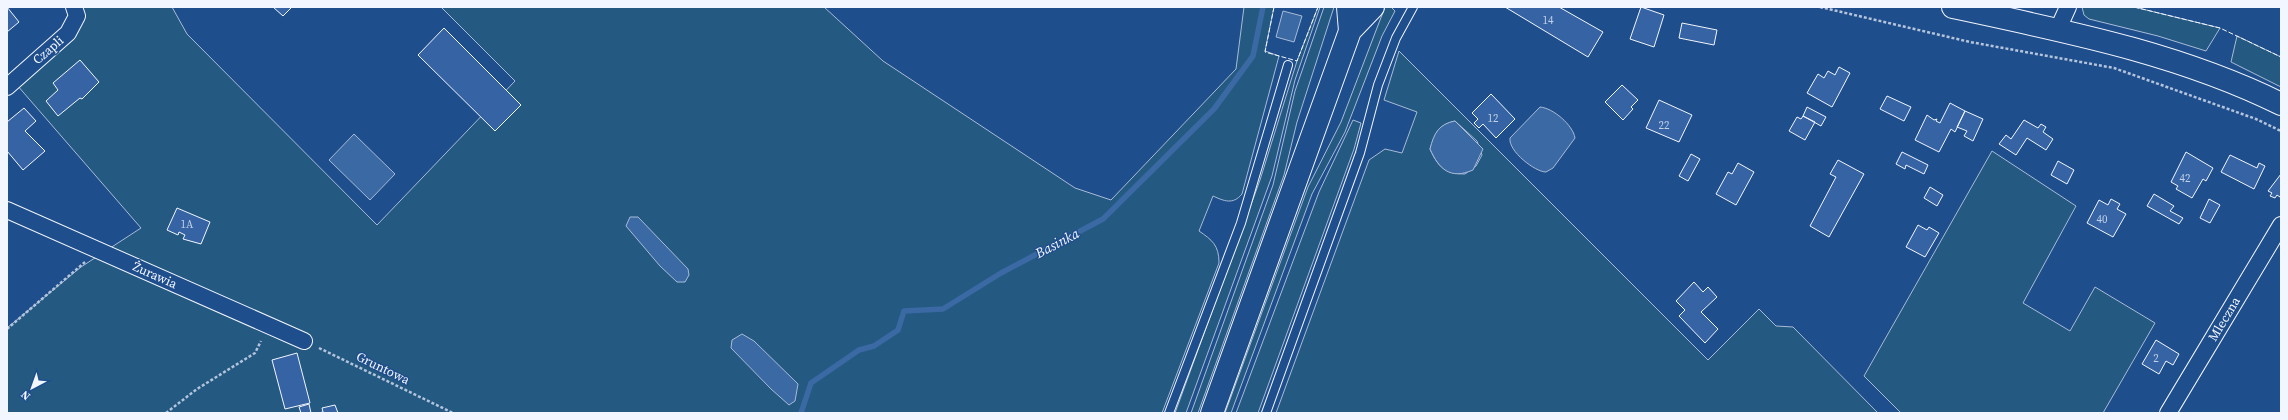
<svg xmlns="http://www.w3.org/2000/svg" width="2288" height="420" font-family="'Source Serif 4',serif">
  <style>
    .green { fill: #245a82; stroke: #a8bbd7; fill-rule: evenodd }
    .water { fill: #3b69a3; stroke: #a8bbd7 }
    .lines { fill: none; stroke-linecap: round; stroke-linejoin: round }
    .stream { stroke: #3b69a3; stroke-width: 5.5 }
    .building { fill: #3563a3; stroke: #f2f6ff }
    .service-casing { stroke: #f2f6ff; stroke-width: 10 }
    .minor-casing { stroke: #f2f6ff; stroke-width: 18 }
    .secondary-casing { stroke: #f2f6ff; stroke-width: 24 }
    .path { stroke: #b3c4dc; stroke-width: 2.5; stroke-dasharray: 3 2; stroke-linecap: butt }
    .service { stroke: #1f4e8c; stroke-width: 8 }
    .minor { stroke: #1f4e8c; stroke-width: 16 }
    .secondary { stroke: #1f4e8c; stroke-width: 22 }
    .fence { stroke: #f2f6ff; stroke-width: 1; stroke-dasharray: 5 2; stroke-linecap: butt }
    .labels { text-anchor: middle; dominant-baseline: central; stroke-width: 3; stroke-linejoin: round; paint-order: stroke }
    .number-label { font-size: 11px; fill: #c3d1e8 }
    .street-label { font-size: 13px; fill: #f2f6ff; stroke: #1f4e8c }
    .water-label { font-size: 14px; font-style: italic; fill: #f2f6ff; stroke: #1f4e8c }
  </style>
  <rect width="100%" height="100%" fill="#1f4e8c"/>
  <path class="green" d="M74 7H172L187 34 377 225 515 81 441 7H824L883 61 1075 188 1111 200 1236 69 1244 7H1274L1265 51 1279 56 1242 194C1233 205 1224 201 1213 196L1199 231C1212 240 1219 245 1219 263L1162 413H7V328L81 267 141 228 10 77 68 33Z
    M1318 7H1320L1295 80 1272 176 1186 413H1175L1260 180 1297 61Z
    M1324 7H1334L1297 122 1284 175 1198 413H1191L1273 185 1295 91Z
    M1385 7H1391L1395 11 1382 36 1345 132 1312 194 1231 413H1225L1308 187 1341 122Z
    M2082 7H2134L2220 28 2206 51 2158 36 2089 19 2084 15Z
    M2237 36 2281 57V87L2231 62Z
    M1399 51 1708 360 1759 309 1776 326 1793 327 1878 413H1276L1369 160 1385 149 1402 153 1417 112 1384 100ZM1455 121 1477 141 1482 155 1476 166 1465 174C1445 174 1438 167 1430 149 1435 133 1438 125 1455 121Z
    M1353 120 1361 123 1354 149 1258 413H1236L1319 192Z
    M1992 151 2076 206 2023 303 2070 331 2095 287 2155 323 2103 413H1901L1864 376Z"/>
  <path class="water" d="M1283 11 1302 16 1294 42 1276 37Z
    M1540 107C1553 108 1573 125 1575 138L1553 168 1546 172C1535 172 1508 151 1510 138Z
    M1455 121 1483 149 1473 170C1450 180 1439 169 1430 149 1434 133 1439 124 1455 121Z
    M354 134 395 174 370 200 329 160Z
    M630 217H638L688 269 689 275 685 282H677L660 266 626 226Z
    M742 334 754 341 798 384 795 401 789 405 771 389 731 348 732 340Z"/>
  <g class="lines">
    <path class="stream" d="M801 413 811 383 859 350 874 346 898 330 904 311 943 309 1001 273 1103 219 1214 109 1253 56 1263 7"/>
  </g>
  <path class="building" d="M7 7 19 22 7 32Z
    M273 7H292L283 16Z
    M1505 7H1559L1603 32 1588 57Z
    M1641 7 1664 15 1654 47 1630 39Z
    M1682 23 1717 30 1714 45 1679 38Z
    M444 28 521 105 495 131 418 55Z
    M80 60 99 82 82 99 80 98 58 116 46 101 58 90 53 83Z
    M1839 67 1850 73 1832 107 1807 93 1818 74 1824 78 1828 71 1835 75Z
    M1622 85 1638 100 1631 107 1633 109 1623 120 1605 102Z
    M1491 94 1515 119 1496 138 1483 124 1479 128 1474 123 1478 119 1472 113Z
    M1887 96 1911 107 1904 121 1880 109Z
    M1659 100 1692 115 1679 142 1646 128Z
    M1950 103 1965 111 1955 132 1951 129 1939 152 1915 140 1927 115 1934 120 1937 119 1936 121 1940 123Z
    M1807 107 1826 117 1821 126 1803 116Z
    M24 108 36 121 25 131 45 151 23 170 7 151V122Z
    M1965 111 1983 119 1973 141 1964 136 1967 131 1957 127Z
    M1803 116 1815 122 1805 140 1789 131 1797 117 1801 119Z
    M2024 120 2038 128 2041 124 2046 127 2043 132 2053 139 2046 150 2027 138 2016 155 1999 144 2006 135 2011 139Z
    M1902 152 1928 165 1924 174 1906 165 1905 169 1896 164Z
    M2186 152 2213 168 2206 181 2203 179 2192 198 2176 189 2178 186 2171 182Z
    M1691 154 1700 159 1688 181 1679 176Z
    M2230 155 2257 168 2259 163 2265 166 2254 189 2221 172Z
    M1838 160 1864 174 1829 237 1810 226 1836 177 1830 174Z
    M2058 161 2074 170 2067 184 2051 175Z
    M1738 163 1754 172 1736 205 1716 194 1728 172 1732 174Z
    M2281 174V195L2280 197 2277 195 2275 198 2270 196 2272 193 2268 191Z
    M1930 187 1943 195 1937 206 1924 198Z
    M2154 194 2174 206 2170 211 2183 218 2179 224 2147 206Z
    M2111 199 2120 204 2117 209 2126 214 2113 237 2087 223 2099 200 2108 205Z
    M2209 199 2220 205 2210 223 2200 218Z
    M177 208 210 222 201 244 183 239 185 235 179 232 178 235 167 230Z
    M1918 225 1927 230 1929 227 1939 233 1925 257 1906 247Z
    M1694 282 1703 292 1708 287 1717 297 1701 312 1718 329 1705 343 1679 316 1685 310 1676 301Z
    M2156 340 2179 354 2173 365 2166 361 2159 374 2142 364Z
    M297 353 310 403 285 409 272 360Z
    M309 404 311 413H301L299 407Z
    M335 405 338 413H318L323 412 322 408Z"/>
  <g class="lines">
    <g class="service-casing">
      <path id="service" d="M1169 413 1241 223 1288 65
        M1266 413 1360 153 1378 85 1396 38 1413 7"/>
    </g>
    <g class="minor-casing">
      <path id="minor" d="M2058 29 2068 7
        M7 87 68 33 77 16 74 7
        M7 210 304 341
        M2168 413 2281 225"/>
    </g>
    <g class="secondary-casing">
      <path id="secondary" d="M1953 7C2064 31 2178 53 2281 104
        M1350 31 1373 7
        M1212 413 1350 31 1348 7"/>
    </g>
    <path class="path" d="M1820 7 1970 42 2114 68 2256 119 2281 131
      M7 329 85 262
      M319 348 453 413
      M166 413 197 389 255 353 261 341"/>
    <use href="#service" class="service"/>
    <use href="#minor" class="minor"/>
    <use href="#secondary" class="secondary"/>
    <path class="fence" d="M1274 7 1265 52 1297 61 1318 7
      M2134 7 2220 28 2281 57"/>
  </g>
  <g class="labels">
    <g class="number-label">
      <text x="1548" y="20">14</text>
      <text x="1493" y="118">12</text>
      <text x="1664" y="125">22</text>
      <text x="2185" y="178">42</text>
      <text x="2102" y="219">40</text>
      <text x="187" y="224">1A</text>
      <text x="2156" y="358">2</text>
    </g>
    <g class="street-label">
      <text transform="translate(48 50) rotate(-41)">Czapli</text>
      <text transform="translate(155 275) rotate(24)">Żurawia</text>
      <text transform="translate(2224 319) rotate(-59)">Mleczna</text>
      <text transform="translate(383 368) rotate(26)">Gruntowa</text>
    </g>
    <g class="water-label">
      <text transform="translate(1057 243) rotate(-28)">Basinka</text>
    </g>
  </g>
  <rect width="2288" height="420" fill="none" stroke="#f2f6ff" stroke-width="16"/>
  <g transform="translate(32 388) rotate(221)" stroke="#1f4e8c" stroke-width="3" paint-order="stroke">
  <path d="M0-3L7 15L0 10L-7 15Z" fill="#f2f6ff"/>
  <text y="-6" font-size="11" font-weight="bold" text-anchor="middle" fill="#f2f6ff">N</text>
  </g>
</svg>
